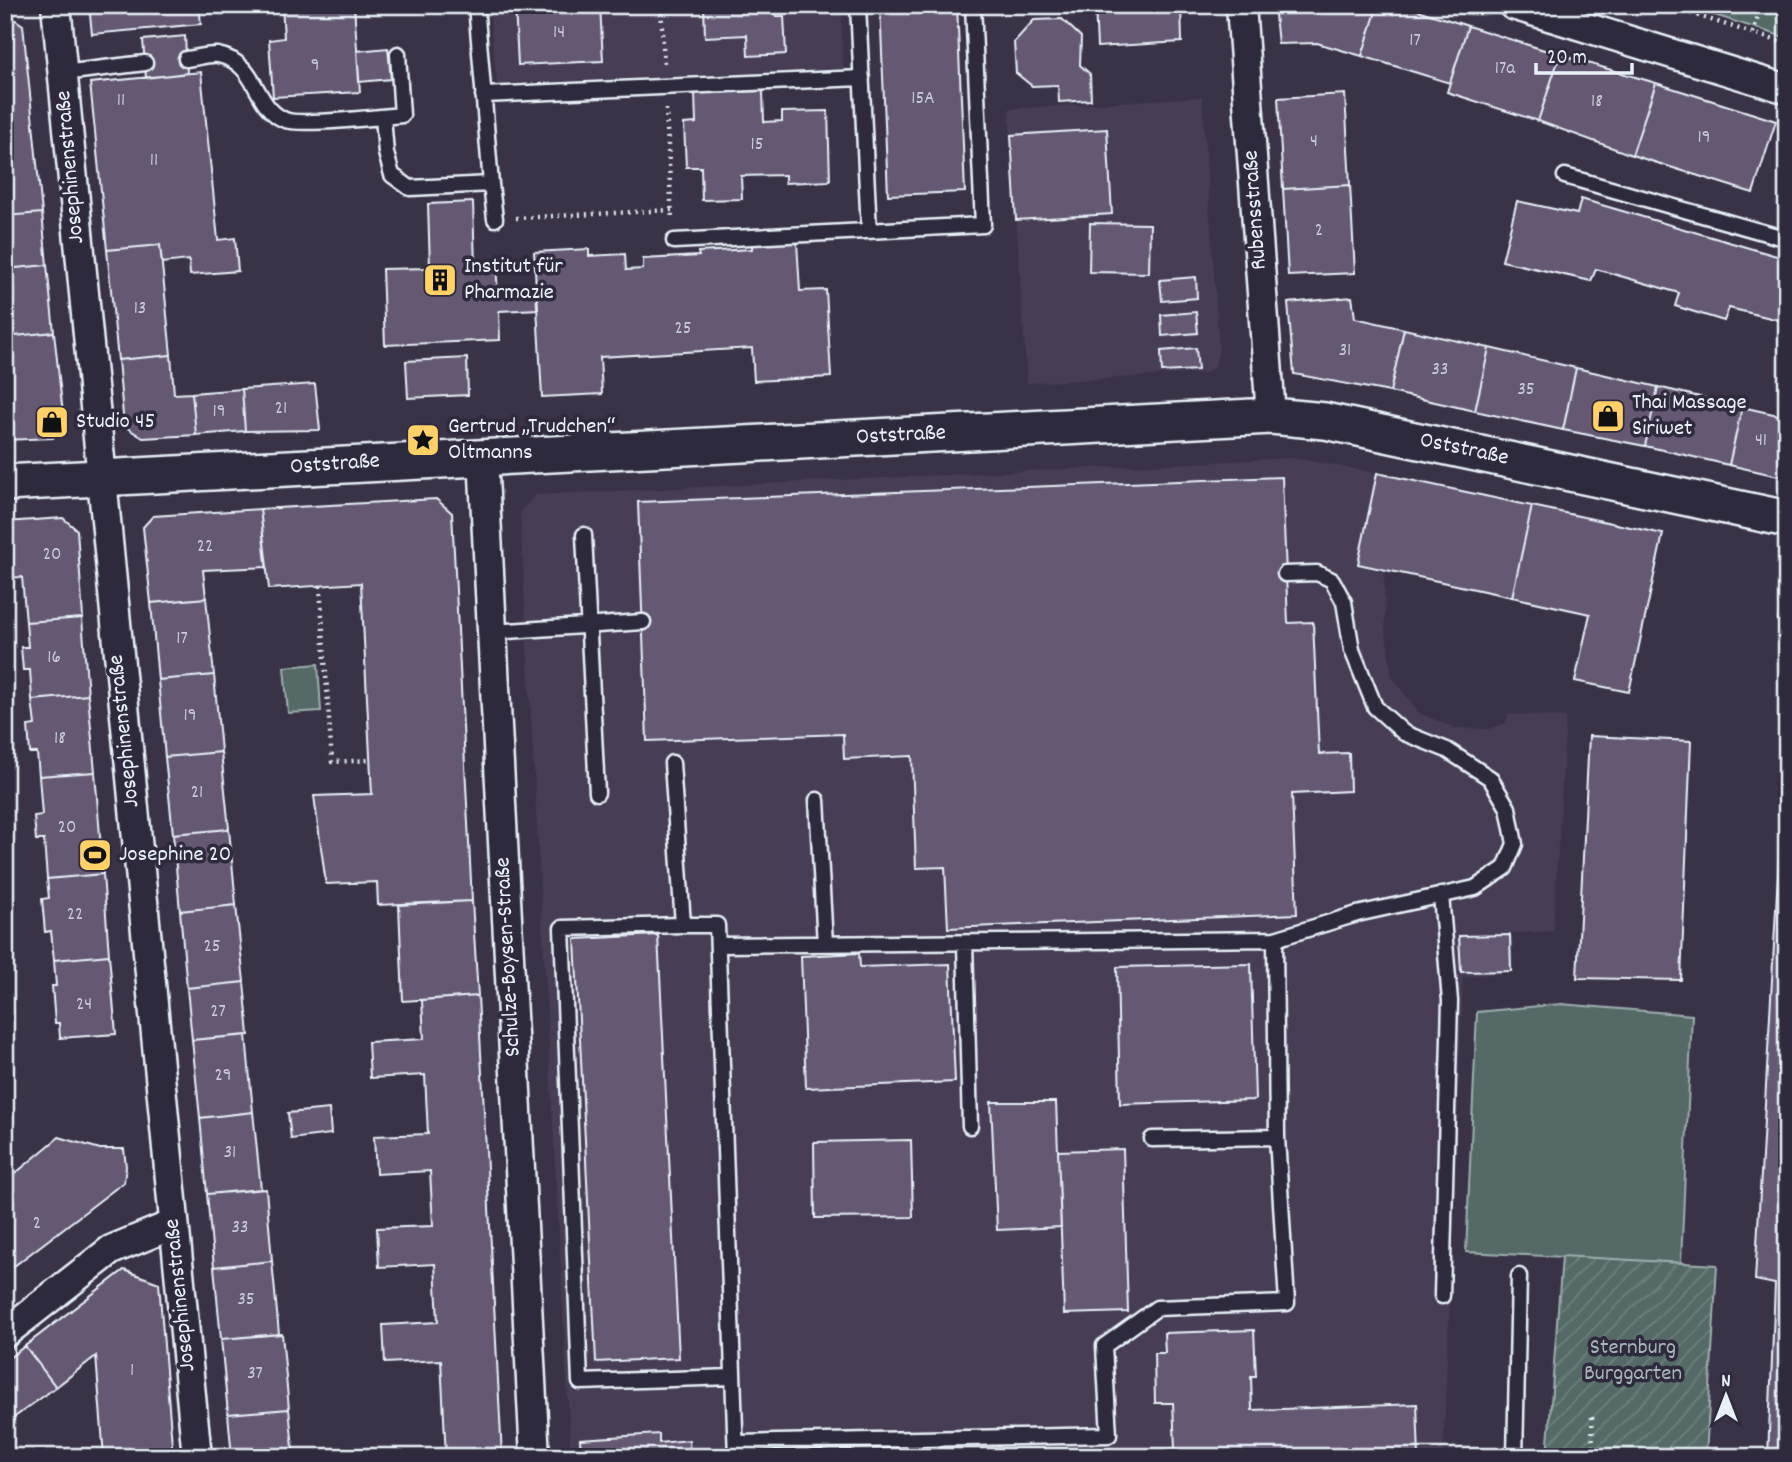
<svg xmlns="http://www.w3.org/2000/svg" width="1792" height="1462" font-family="Dekko,sans-serif">
  <style>
    .built { fill: #473e55 }
    .green { fill: #556b66; stroke: #9eaeaf; stroke-width: 2 }
    .garden { fill: url(#garden-furrows); stroke: #9eaeaf; stroke-width: 2 }
    .building { fill: #655873; stroke: #e8f1f8; stroke-width: 2 }
    .lines { fill: none; stroke-linecap: round; stroke-linejoin: round }
    .service-casing { stroke: #e8f1f8; stroke-width: 19 }
    .minor-casing { stroke: #e8f1f8; stroke-width: 33 }
    .tertiary-casing { stroke: #e8f1f8; stroke-width: 40 }
    .path { stroke: #e8f1f8; stroke-width: 4.5; stroke-dasharray: 2 5; stroke-linecap: butt }
    .service { stroke: #2f2a3d; stroke-width: 14 }
    .minor { stroke: #2f2a3d; stroke-width: 28 }
    .tertiary { stroke: #2f2a3d; stroke-width: 35 }
    .labels { text-anchor: middle; dominant-baseline: central; stroke-width: 7; stroke-linejoin: round; paint-order: stroke }
    .number-label { font-size: 19px; fill: #c7cbd7 }
    .street-label { font-size: 23px; fill: #e8f1f8; stroke: #2f2a3d }
    .poi-label { font-size: 23px; fill: #e8f1f8; stroke: #2f2a3d; text-anchor: start }
    .park-label { font-size: 23px; fill: #a6b5b6; stroke: #2f2a3d }
  </style>
  <defs>
    <pattern id="garden-furrows" width="10" height="10" patternUnits="userSpaceOnUse" patternTransform="scale(1.75)"><rect width="10" height="10" fill="#556b66"/><path d="M-1 1l2-2M0 10L10 0M9 11l2-2" fill="none" stroke="#6d817d"/></pattern>
  </defs>
  <rect width="100%" height="100%" fill="#3a3348"/>
  <filter id="ink" filterUnits="userSpaceOnUse"><feTurbulence type="fractalNoise" baseFrequency=".0143" numOctaves="2"/><feDisplacementMap in="SourceGraphic" scale="14" xChannelSelector="R" yChannelSelector="G"/><feConvolveMatrix kernelMatrix="1 2 1 2 8 2 1 2 1" color-interpolation-filters="sRGB"/></filter>
  <g filter="url(#ink)">
    <path class="built" d="M489 5H841L843 69 497 84Z
      M1202 97 1219 350 1215 366 1205 373 1027 383 1009 109Z
      M1293 458 1377 473 1358 564 1384 572 1385 627 1392 677 1419 713 1455 728 1489 729 1506 723 1508 714 1566 717 1553 931 1512 933 1513 972 1463 977 1443 1457H571L520 512 535 495Z"/>
    <path class="green" d="M1683 5H1787V38Z
      M318 664 321 711 288 713 284 667Z
      M1561 1004 1692 1015 1681 1263 1466 1252 1477 1012Z"/>
    <path class="garden" d="M1562 1256 1717 1265 1706 1457H1547Z"/>
    <path class="building" d="M89 5H199L201 24 92 34Z
      M282 5H354L360 92 273 97 269 40 284 38Z
      M515 5H600L603 61 518 65Z
      M704 5H775L776 16H784L786 54 748 56 747 35 705 37Z
      M880 5H957L965 192 888 195Z
      M1095 5H1181L1182 42 1097 47Z
      M1274 5H1378L1362 56 1317 43 1278 44Z
      M1378 5H1401L1468 26 1450 83 1362 56Z
      M5 13 23 25 42 213 5 216Z
      M1062 19 1081 37 1080 65 1090 74 1091 100 1059 102 1058 85 1032 86 1016 73 1014 42 1034 20Z
      M1468 26 1560 55 1538 121 1447 92Z
      M185 36 187 73 146 78 143 40Z
      M388 48 391 79 359 82 357 51Z
      M1560 55 1656 83 1632 155 1538 121Z
      M201 72 218 240 235 238 238 271 190 275 189 260 162 263 160 245 107 250 90 83Z
      M1656 83 1776 121 1753 193 1632 155Z
      M763 91 764 122 782 121V112L828 111 830 181 785 183V175L741 176 742 199 702 200 701 167H686L684 124 696 123 695 93Z
      M1345 94 1350 185 1283 189 1278 98Z
      M1107 129 1112 214 1016 220 1011 135Z
      M1350 185 1355 273 1288 276 1283 189Z
      M1581 199 1787 259V322L1729 308 1724 321 1675 306 1679 293 1596 269 1591 281 1502 261 1517 201 1577 214Z
      M473 202 475 266 496 264 498 294 537 291 538 309 499 311 500 340 385 345 382 269 430 268 428 204Z
      M42 213 47 265 5 269V216Z
      M1090 223 1150 224 1149 273 1089 272Z
      M797 242 800 291 826 290 831 377 754 381 752 348 600 357 602 394 542 397 534 252 589 249V256L625 254 626 270 643 269V259L699 256 698 252 752 249V245Z
      M160 245 171 355 118 360 107 250Z
      M47 265 54 332 5 337V269Z
      M1196 277 1197 298 1162 301 1160 280Z
      M1352 297 1355 318 1404 329 1390 392 1294 374 1288 303Z
      M1196 312 1198 333 1162 336 1161 315Z
      M1404 329 1489 348 1475 411 1390 392Z
      M54 332 64 423 53 438 5 440V337Z
      M1196 348 1198 370 1162 372 1161 351Z
      M1489 348 1576 368 1563 430 1475 411Z
      M171 355 174 394 192 393 196 435 143 438 124 426 118 360Z
      M467 358 468 395 408 398 406 361Z
      M1576 368 1658 387 1645 446 1563 430Z
      M315 384 320 430 245 431 242 389Z
      M1658 387 1742 407 1729 465 1645 446Z
      M242 389 245 431 196 435 192 393Z
      M1742 407 1787 417V478L1729 465Z
      M1377 473 1532 506 1512 597 1358 564Z
      M1282 477 1288 623 1313 622 1319 754 1349 753 1350 791 1292 794 1297 914 948 928 945 867 916 868 912 756 844 759 843 734 647 741 638 502Z
      M436 499 452 513 472 901 378 905 377 882 326 884 314 796 372 794 361 583 269 589 260 509Z
      M1532 506 1663 534 1629 692 1575 681 1590 614 1512 597Z
      M260 509 267 567 203 570 206 598 151 603 143 527 153 516Z
      M63 518 77 530 83 618 26 622 22 577 5 578V522Z
      M1787 580V622L1778 620Z
      M206 598 214 675 158 680 151 603Z
      M82 618 88 695 32 700 30 670H23L21 647H28L26 622Z
      M214 675 221 752 165 757 158 680Z
      M88 695 95 772 39 776 37 753H30L28 726 35 725 32 700Z
      M1787 715V1457H1768L1775 1284 1755 1280Z
      M1589 736 1691 741 1681 980 1577 978Z
      M221 752 229 829 173 834 165 757Z
      M95 772 103 874 47 879 44 840H36L34 816 42 815 39 776Z
      M229 829 236 905 180 911 173 834Z
      M103 874 109 955 54 960 51 931 45 932 42 899 49 898 47 879Z
      M472 901 478 996 403 1001 399 905Z
      M236 905 244 982 187 988 180 911Z
      M658 935 679 1358 596 1362 575 939Z
      M1510 935 1511 971 1461 972 1459 936Z
      M859 953 860 967 950 964 955 1082 806 1088 801 956Z
      M109 955 116 1034 60 1038 59 1023H55L52 986H56L54 960Z
      M1251 964 1255 1100 1120 1104 1117 967Z
      M244 982 249 1035 192 1040 187 988Z
      M478 996 502 1457H446L441 1360 385 1363 383 1325 438 1322 435 1264 379 1267 377 1228 433 1226 430 1171 376 1174 374 1136 428 1134 425 1075 370 1078 368 1042 424 1039 422 1000Z
      M246 1035 253 1112 200 1118 192 1040Z
      M991 1102H1056L1061 1227 997 1230Z
      M329 1109 331 1134 291 1139 288 1113Z
      M253 1112 261 1189 207 1194 200 1118Z
      M59 1137 100 1149H124L126 1167 124 1182 9 1270 5 1266V1182Z
      M911 1140 913 1217 815 1218 814 1142Z
      M1123 1149 1128 1312 1064 1314 1058 1151Z
      M266 1189 272 1261 214 1267 207 1194Z
      M272 1261 279 1334 221 1339 214 1267Z
      M124 1270 159 1283 173 1457H104L96 1356 56 1387 25 1346Z
      M1254 1330 1256 1376H1251L1252 1410 1417 1404 1419 1457H941L1175 1449 1173 1403H1155L1154 1353H1165L1164 1333Z
      M282 1334 289 1409 228 1414 221 1339Z
      M25 1346 56 1387 5 1424V1361Z
      M289 1409 294 1457H232L228 1414Z
      M659 1434V1443L689 1440 690 1457H581L580 1439Z"/>
    <g class="lines">
      <g class="service-casing">
        <path id="service" d="M858 5 869 231
          M186 59C196 58 209 54 218 55 259 63 253 107 285 120 300 126 382 117 402 115L398 54
          M63 73 145 63
          M483 95 862 78
          M383 117 386 153 392 175 410 188 491 184 476 5
          M1565 176 1787 239
          M491 184 495 219
          M674 241 983 225 973 5
          M584 535 597 793
          M492 632 643 622
          M672 763 683 925H717L736 1457
          M817 800 825 944
          M1441 895 1450 1001 1442 1296
          M683 925 562 928 580 1382 733 1377
          M1275 939 1357 914 1475 888 1505 868 1515 844 1508 808 1490 778 1447 750 1404 733 1375 707 1352 650 1344 602 1332 580 1317 573 1285 574
          M965 943 970 1126
          M718 945 1275 939 1277 1137 1152 1139
          M736 1443 1109 1435 1104 1346 1157 1308 1287 1303 1277 1137
          M1515 1457 1519 1276"/>
      </g>
      <g class="minor-casing">
        <path id="minor" d="M56 5 197 1457
          M1241 5 1271 416
          M1513 5 1787 89
          M483 457 535 1457
          M5 1333 111 1250 174 1224"/>
      </g>
      <g class="tertiary-casing">
        <path id="tertiary" d="M5 483 1271 416 1325 421 1787 519"/>
      </g>
      <path class="path" d="M661 5 664 65
        M1664 5 1787 44
        M1753 33 1761 5
        M666 109 672 219
        M516 218 672 210
        M320 586 332 762 371 760
        M1592 1417 1593 1457"/>
      <use href="#service" class="service"/>
      <use href="#minor" class="minor"/>
      <use href="#tertiary" class="tertiary"/>
    </g>
  </g>
  <defs>
    <g id="building-square" transform="scale(1.75)"><rect x="-9" y="-9" width="18" height="18" rx="4" fill="#ffd166" stroke="#2f2a3d"/><path d="M-4-6H4V6H1V3H-1V6H-4ZM-2.5-4.3h1.7v1.8h-1.7ZM.8-4.3h1.7v1.8H.8ZM-2.5-1h1.7V.8h-1.7ZM.8-1h1.7V.8H.8Z" fill="#111"/></g>
    <g id="shop-square" transform="scale(1.75)"><rect x="-9" y="-9" width="18" height="18" rx="4" fill="#ffd166" stroke="#2f2a3d"/><path d="M-5-2.5h2.3a2.7 3.5 0 0 1 5.4 0H5L5.5 6h-11ZM-1.5-2.5h3a1.5 2.3 0 0 0-3 0Z" fill="#111"/></g>
    <g id="sight-square" transform="scale(1.75)"><rect x="-9" y="-9" width="18" height="18" rx="4" fill="#ffd166" stroke="#2f2a3d"/><path d="M0-6L1.8-2.2L6-1.7L2.9 1.2L3.7 5.4L0 3.3L-3.7 5.4L-2.9 1.2L-6-1.7L-1.8-2.2Z" fill="#111"/></g>
    <g id="stadium-square" transform="scale(1.75)"><rect x="-9" y="-9" width="18" height="18" rx="4" fill="#ffd166" stroke="#2f2a3d"/><path d="M0-5a6.5 5 0 1 0 0 10a6.5 5 0 1 0 0-10ZM-3.5-1.8h7v3.6h-7Z" fill="#111"/></g>
  </defs>
  <g fill-rule="evenodd">
    <use href="#building-square" x="440" y="280"/>
    <use href="#shop-square" x="1608" y="416"/>
    <use href="#shop-square" x="52" y="422"/>
    <use href="#sight-square" x="423" y="440"/>
    <use href="#stadium-square" x="95" y="855"/>
  </g>
  <g class="labels">
    <g class="number-label">
      <text x="559" y="33">14</text>
      <text x="1415" y="41">17</text>
      <text x="315" y="66">9</text>
      <text x="1505" y="69">17a</text>
      <text x="923" y="99">15A</text>
      <text x="121" y="101">11</text>
      <text x="1597" y="102">18</text>
      <text x="1704" y="138">19</text>
      <text x="1314" y="142">4</text>
      <text x="757" y="145">15</text>
      <text x="154" y="161">11</text>
      <text x="1319" y="231">2</text>
      <text x="140" y="309">13</text>
      <text x="683" y="329">25</text>
      <text x="1345" y="351">31</text>
      <text x="1440" y="370">33</text>
      <text x="1526" y="390">35</text>
      <text x="281" y="409">21</text>
      <text x="219" y="412">19</text>
      <text x="1761" y="441">41</text>
      <text x="205" y="547">22</text>
      <text x="52" y="555">20</text>
      <text x="182" y="639">17</text>
      <text x="54" y="658">16</text>
      <text x="190" y="716">19</text>
      <text x="60" y="739">18</text>
      <text x="197" y="793">21</text>
      <text x="67" y="828">20</text>
      <text x="75" y="915">22</text>
      <text x="212" y="947">25</text>
      <text x="84" y="1005">24</text>
      <text x="218" y="1012">27</text>
      <text x="223" y="1076">29</text>
      <text x="230" y="1153">31</text>
      <text x="37" y="1224">2</text>
      <text x="240" y="1228">33</text>
      <text x="246" y="1300">35</text>
      <text x="132" y="1371">1</text>
      <text x="255" y="1374">37</text>
    </g>
    <g class="street-label">
      <text transform="translate(71 167) rotate(-95)">Josephinenstraße</text>
      <text transform="translate(1256 210) rotate(-94)">Rubensstraße</text>
      <text transform="translate(901 436) rotate(-3)">Oststraße</text>
      <text transform="translate(1464 450) rotate(12)">Oststraße</text>
      <text transform="translate(335 465) rotate(-4)">Oststraße</text>
      <text transform="translate(125 731) rotate(-96)">Josephinenstraße</text>
      <text transform="translate(509 957) rotate(-93)">Schulze-Boysen-Straße</text>
      <text transform="translate(181 1295) rotate(-96)">Josephinenstraße</text>
    </g>
    <g class="poi-label">
      <text x="464" y="267">Institut für<tspan x="464" dy="26">Pharmazie</tspan></text>
      <text x="1632" y="403">Thai Massage<tspan x="1632" dy="26">Siriwet</tspan></text>
      <text x="76" y="422">Studio 45</text>
      <text x="448" y="427">Gertrud „Trudchen“<tspan x="448" dy="26">Oltmanns</tspan></text>
      <text x="119" y="855">Josephine 20</text>
    </g>
    <g class="park-label">
      <text x="1633" y="1348">Sternburg<tspan x="1633" dy="26">Burggarten</tspan></text>
    </g>
  </g>
  <rect width="1792" height="1462" fill="none" stroke="#2f2a3d" stroke-width="28"/>
  <rect x="14" y="14" width="1764" height="1434" fill="none" stroke="#e8f1f8" stroke-width="2.5" filter="url(#ink)"/>
  <g transform="translate(1726 1396)" stroke="#2f2a3d" stroke-width="5" paint-order="stroke">
  <path d="M0-5L12 26L0 18L-12 26Z" fill="#e8f1f8"/>
  <text y="-10" font-size="19" font-weight="bold" text-anchor="middle" fill="#e8f1f8">N</text>
  </g>
  <path d="M1536 63v10h96v-10" fill="none" stroke="#e8f1f8" stroke-width="3.5"/>
  <text x="1547" y="63" font-size="21" fill="#e8f1f8" stroke="#2f2a3d" stroke-width="5" paint-order="stroke">20 m</text>
</svg>
